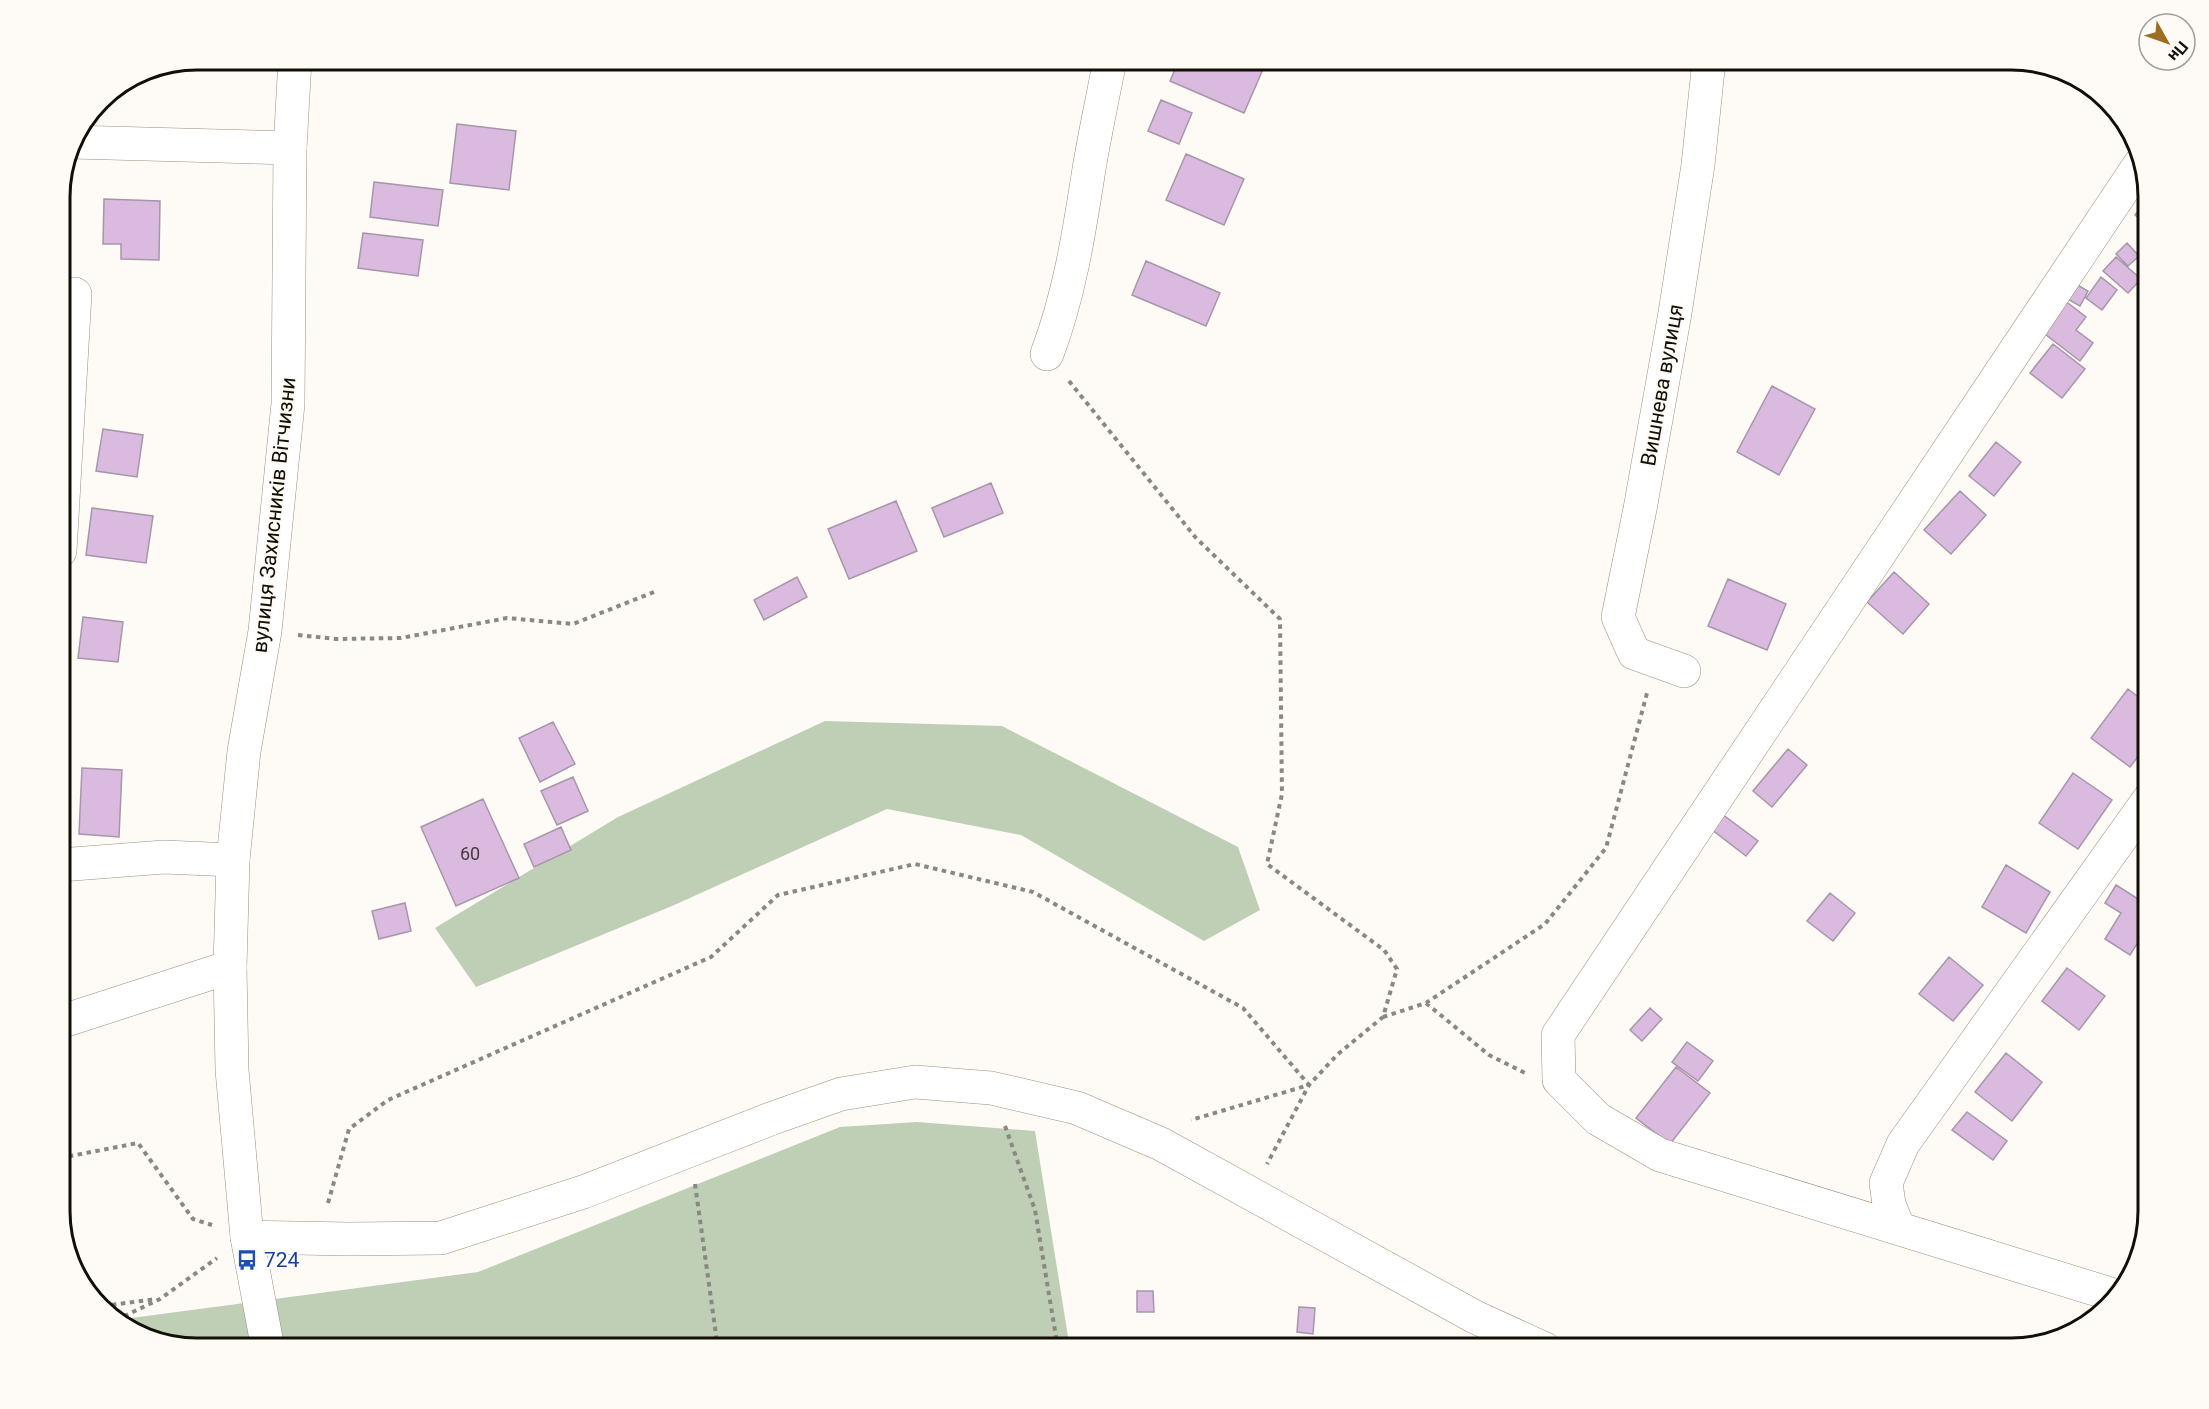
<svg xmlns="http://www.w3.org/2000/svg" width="2209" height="1409" font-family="Roboto,sans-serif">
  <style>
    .green { fill: #becfb5 }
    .building { fill: #dbbae0; stroke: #a696a9; stroke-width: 1.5 }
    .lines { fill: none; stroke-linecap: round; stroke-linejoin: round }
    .minor-casing { stroke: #9c8f7b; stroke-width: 34 }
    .tertiary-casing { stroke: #9c8f7b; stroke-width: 34 }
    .path { stroke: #8b8781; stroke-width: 4; stroke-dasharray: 4.5 4.5; stroke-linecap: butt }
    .minor { stroke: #fff; stroke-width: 33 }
    .tertiary { stroke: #fff; stroke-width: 33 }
    .labels { text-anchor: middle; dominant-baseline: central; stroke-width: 4.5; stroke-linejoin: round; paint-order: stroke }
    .number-label { font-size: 18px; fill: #453a3d }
    .street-label { font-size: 21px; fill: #130f07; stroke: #fefbf6 }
    .transit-label { font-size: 21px; fill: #164399; stroke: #fefbf6; text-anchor: start }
    .rim { fill: none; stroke: #130f07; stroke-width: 3 }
  </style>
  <rect width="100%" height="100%" fill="#fefbf6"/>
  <path class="green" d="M825 721 1002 726 1238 847 1260 910 1204 941 1021 835 887 809 672 906 476 987 435 928 618 817Z
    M917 1122 1035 1131 1070 1349H197L121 1326 116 1320 478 1272 840 1127Z"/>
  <path class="building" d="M449 60H519V66L449 68Z
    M1179 60H1267L1244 113 1170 81Z
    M1161 100 1192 113 1179 144 1148 131Z
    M457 124 516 131 509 190 450 183Z
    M1186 154 1244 179 1224 225 1166 200Z
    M374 182 443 190 438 226 370 217Z
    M2149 198V227L2135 215Z
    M104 199 160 201 159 260 121 259V244H103Z
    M363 233 423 240 418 276 358 268Z
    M2127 243 2139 256 2128 266 2116 254Z
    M2116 257 2141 279 2128 293 2103 271Z
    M1146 261 1220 293 1206 326 1132 295Z
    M2101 277 2117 290 2102 310 2086 298Z
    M2072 282 2088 291 2080 306 2064 297Z
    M2064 300 2086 317 2076 330 2093 343 2080 361 2041 331Z
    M2053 344 2085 369 2062 398 2030 373Z
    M1772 386 1815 409 1779 475 1737 452Z
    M103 429 143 435 137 477 96 471Z
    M1996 442 2021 462 1994 496 1969 476Z
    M991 483 1003 513 944 537 932 508Z
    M1960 491 1986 515 1951 554 1924 530Z
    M896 501 917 551 849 579 828 529Z
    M92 508 153 516 146 563 86 555Z
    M1894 572 1929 604 1903 634 1867 602Z
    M797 577 807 597 764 620 754 600Z
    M1728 579 1786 604 1767 650 1708 626Z
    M83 617 123 622 118 662 78 658Z
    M2149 649V669L2139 662Z
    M2128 689 2149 705V742L2130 767 2091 738Z
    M553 722 575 764 540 782 519 738Z
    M1788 749 1807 765 1772 807 1753 791Z
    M82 768 122 770 119 837 79 834Z
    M2073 773 2112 800 2078 849 2039 823Z
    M573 777 588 811 557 825 541 791Z
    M483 799 519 878 456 906 421 827Z
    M1722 814 1758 841 1746 856 1711 829Z
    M561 827 571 850 534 867 524 844Z
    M2006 865 2050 892 2026 933 1982 907Z
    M2116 885 2149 906V925L2130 955 2105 939 2121 913 2105 903Z
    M1830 893 1855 913 1833 941 1807 921Z
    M405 903 411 931 379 939 372 911Z
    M1949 957 1983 985 1953 1021 1919 994Z
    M2067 968 2105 996 2079 1030 2042 1001Z
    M1650 1008 1662 1019 1642 1041 1630 1030Z
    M1687 1042 1713 1061 1698 1081 1672 1062Z
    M2006 1053 2042 1082 2012 1121 1975 1092Z
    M1676 1067 1710 1093 1670 1144 1636 1118Z
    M1967 1112 2007 1141 1993 1160 1952 1130Z
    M1137 1291H1153L1154 1312H1137Z
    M1299 1307 1315 1308 1313 1334 1297 1332Z"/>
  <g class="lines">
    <g class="minor-casing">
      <path id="minor" d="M72 142 290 148
        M1047 354C1070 293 1079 233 1089 169 1095 133 1103 96 1110 60
        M60 551 75 294
        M1684 671 1634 653 1618 617 1640 509 1675 313 1698 165 1709 60
        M60 865 164 857 233 860
        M60 1022 230 967
        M1898 1227 1889 1204 1886 1183 1903 1144 2149 799
        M247 1237 349 1239 441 1238 583 1192 773 1118 841 1094 915 1082 991 1088 1077 1108 1161 1144 1475 1317 1545 1349
        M2117 1296 1660 1155 1598 1119 1559 1080 1558 1035 2140 164"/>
    </g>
    <g class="tertiary-casing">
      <path id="tertiary" d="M268 1349 247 1237 232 1070 230 967 233 860 244 751 265 631 288 404 290 148 295 60"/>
    </g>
    <path class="path" d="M1069 381 1196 538 1280 619 1282 794 1267 864 1384 950 1397 969 1383 1017 1338 1054 1309 1085 1267 1164
      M298 635 336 639 401 638 507 618 573 624 654 592
      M1426 1003 1489 1055 1525 1073
      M1383 1017 1426 1003 1545 924 1606 848 1647 693
      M1005 1126 1035 1210 1058 1349
      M60 1158 138 1143 193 1219 212 1225
      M695 1184 718 1349
      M328 1203 349 1129 388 1100 711 957 778 895 915 864 1033 892 1243 1008 1309 1085 1191 1120
      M103 1306 156 1299
      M116 1320 160 1299 217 1258"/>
    <use href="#minor" class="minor"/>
    <use href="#tertiary" class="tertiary"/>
  </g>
  <defs>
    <g id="bus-bare" transform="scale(1.62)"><path d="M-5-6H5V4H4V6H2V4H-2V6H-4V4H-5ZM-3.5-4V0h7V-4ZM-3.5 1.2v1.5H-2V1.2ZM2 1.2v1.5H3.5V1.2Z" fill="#1a4fb4" stroke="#fefbf6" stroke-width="2.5" paint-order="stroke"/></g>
  </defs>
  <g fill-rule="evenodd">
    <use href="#bus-bare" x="247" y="1260"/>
  </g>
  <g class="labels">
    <g class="number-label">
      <text x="470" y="853">60</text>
    </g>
    <g class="street-label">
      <text transform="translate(1662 385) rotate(-80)">Вишнева вулиця</text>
      <text transform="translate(274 515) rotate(-84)">вулиця Захисників Вітчизни</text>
    </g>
    <g class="transit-label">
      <text x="264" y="1260">724</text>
    </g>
  </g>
  <path d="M0 0H2209V1409H0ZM197 70H2011A127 127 0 0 1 2138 197V1211A127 127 0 0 1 2011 1338H197A127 127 0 0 1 70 1211V197A127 127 0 0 1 197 70Z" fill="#fefbf6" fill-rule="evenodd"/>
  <path class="rim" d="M197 70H2011A127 127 0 0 1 2138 197V1211A127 127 0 0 1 2011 1338H197A127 127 0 0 1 70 1211V197A127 127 0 0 1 197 70Z"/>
  <g transform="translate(2167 42) rotate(130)"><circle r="28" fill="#fefbf6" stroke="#a09d96" stroke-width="1.5"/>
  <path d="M0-4.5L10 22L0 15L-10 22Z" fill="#9d6e20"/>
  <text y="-9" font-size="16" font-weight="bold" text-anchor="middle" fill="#130f07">Пн</text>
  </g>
</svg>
